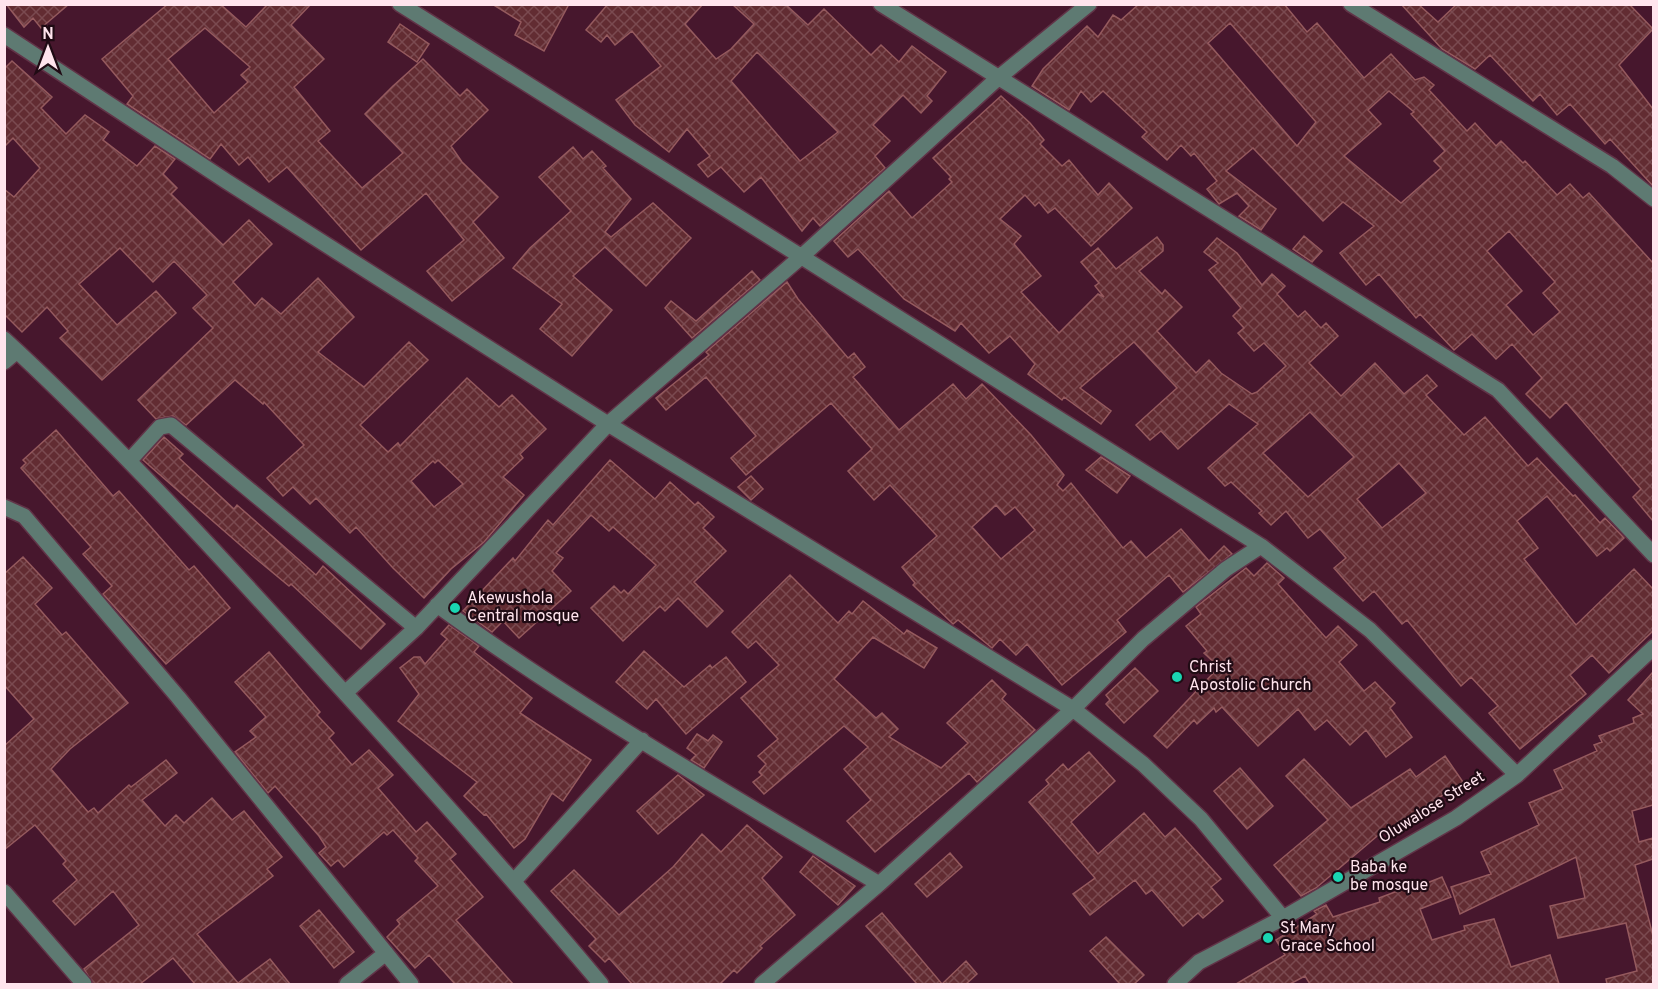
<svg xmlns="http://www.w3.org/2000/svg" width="1658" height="989" font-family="Overpass,sans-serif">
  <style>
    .building { fill: url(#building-cross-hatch); stroke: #955a5e; stroke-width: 1.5; fill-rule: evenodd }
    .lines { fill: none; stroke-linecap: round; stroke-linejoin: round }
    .minor-casing { stroke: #613448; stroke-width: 18 }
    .minor { stroke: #5e7a72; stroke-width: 15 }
    .poi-dot { fill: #1ad5b2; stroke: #200b14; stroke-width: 2 }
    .labels { text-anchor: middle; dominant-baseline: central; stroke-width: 4.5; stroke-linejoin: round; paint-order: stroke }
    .poi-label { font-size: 16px; fill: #ffe4ed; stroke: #200b14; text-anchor: start }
    .street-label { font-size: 16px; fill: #ffe4ed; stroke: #200b14 }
  </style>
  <defs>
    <pattern id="building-cross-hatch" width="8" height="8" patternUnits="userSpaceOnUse" patternTransform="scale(1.5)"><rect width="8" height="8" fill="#622c32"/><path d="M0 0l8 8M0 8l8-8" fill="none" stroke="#7a4a50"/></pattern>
  </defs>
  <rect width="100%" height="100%" fill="#47172d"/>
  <path class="building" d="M6 4H69L41 28 33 18 24 27Z
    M168 4H220L246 27 268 4H311L291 25 324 59 294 87 330 131 318 141 362 188 403 153 365 114 393 86 423 59 460 96 467 89 488 110 451 146 462 162 498 197 473 222 504 258 452 301 427 271 464 240 426 193 361 250 287 167 269 182 248 157 239 165 221 144 210 159 127 104 133 96 102 59ZM205 28 250 67 241 75 248 82 214 113 168 59Z
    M492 4H569L544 51 515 35 521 22Z
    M608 4H703L685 24 716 59 731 49 754 24 732 4H785L808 25 824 9 871 55 881 45 899 62 912 46 946 72 927 96 932 101 921 113 903 95 873 125 890 141 875 156 885 168 820 226 813 218 802 231 761 177 744 192 721 167 708 177 698 165 710 156 687 129 669 152 635 125 616 100 661 66 632 31 615 45 607 35 601 42 586 30ZM757 52 838 132 800 161 731 81Z
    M1139 4H1284L1307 32 1317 23 1364 78 1391 54 1415 80 1424 77 1434 85 1429 90 1467 131 1475 123 1496 146 1501 141 1523 163 1525 161 1557 195 1570 184 1583 198 1589 193 1653 263V521L1633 497 1641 489 1566 402 1550 418 1526 394 1542 378 1512 344 1496 359 1472 334 1454 350 1420 314 1416 318 1379 274 1366 285 1340 253 1374 226 1343 202 1323 221 1253 148 1226 171 1276 209 1261 230 1239 216 1249 206 1237 193 1219 204 1207 189 1217 181 1194 153 1191 156 1181 145 1167 160 1142 137 1147 132 1103 91 1091 102 1081 91 1069 110 1032 86 1043 69 1087 26 1098 37 1113 15 1121 20ZM1230 23 1316 122 1297 146 1208 43ZM1389 91 1414 112 1411 114 1445 151 1434 161 1441 168 1401 203 1344 156 1381 124 1368 110ZM1509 231 1555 282 1543 293 1560 312 1533 335 1506 305 1522 291 1487 251Z
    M1401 4H1418L1438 22 1457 4H1629L1653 29 1619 65 1653 109V186L1610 139 1605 144 1570 104 1557 115 1540 94 1533 101 1490 55 1475 69 1442 49Z
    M400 24 429 44 417 62 388 42Z
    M12 61 52 97 41 108 66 134 85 115 109 132 103 140 137 166 155 146 175 159 163 174 177 188 171 194 223 245 249 220 272 244 233 282 255 306 262 298 281 314 318 278 354 317 318 352 364 387 409 342 428 360 360 425 388 452 398 443 400 446 467 378 499 407 512 395 546 429 520 454 523 458 503 477 524 495 484 542 451 569 424 598 393 568 356 527 350 533 316 498 310 504 293 487 283 496 267 478 304 445 264 402 263 404 235 380 186 425 173 416 156 419 138 400 213 328 193 308 207 295 174 261 153 282 120 248 79 284 117 325 156 291 176 313 102 380 60 338 68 331 47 307 22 332 4 314V189L14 197 40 168 13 138 4 147V69ZM438 460 463 484 434 507 411 481 433 461 435 463Z
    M1001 96 1030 123 1044 140 1040 144 1062 166 1069 160 1098 195 1109 183 1132 208 1091 246 1055 208 1048 213 1039 202 1035 206 1025 195 1000 219 1021 236 1014 244 1041 276 1021 292 1059 333 1098 294 1104 297 1095 286 1099 283 1081 262 1098 248 1116 269 1157 237 1163 245V251L1139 271 1162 294 1165 290 1182 307 1157 331 1196 373 1209 360 1221 373 1252 394 1257 392 1286 366 1264 343 1254 351 1238 333 1244 328 1233 316 1241 308 1209 270 1218 263 1204 252 1217 238 1237 253 1262 285 1272 274 1285 286 1277 294 1298 317 1305 311 1321 328 1326 323 1338 336 1309 363 1341 396 1375 363 1404 394 1427 375 1437 386 1426 395 1464 435 1485 417 1528 466 1537 458 1573 496 1575 495 1600 523 1605 518 1624 538 1610 551 1607 548 1597 556 1547 496 1517 521 1538 548 1524 559 1576 625 1634 569 1653 589V631L1609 673 1592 655 1570 675 1586 694 1520 749 1489 713 1498 706 1471 677 1461 686 1407 620 1402 624 1374 591 1363 601 1334 568 1346 558 1320 529 1308 538 1286 511 1271 525 1259 513 1262 511 1231 482 1225 486 1208 468 1258 424 1229 404 1178 449 1161 431 1150 440 1136 425 1177 388 1134 342 1080 388 1111 411 1101 424 1064 397 1062 400 1028 374 1035 364 1010 336 989 353 961 323 955 331 904 299 858 249 848 257 834 241 889 191 912 218 952 182 949 179 951 177 933 158ZM1310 412 1354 457 1308 497 1263 453ZM1399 463 1426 493 1382 528 1357 499Z
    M573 147 583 159 592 151 606 166 603 168 631 199 605 232 611 237 653 203 691 238 646 286 605 247 573 276 612 310 572 356 540 329 562 304 513 268 530 248 571 211 539 177Z
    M1304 236 1322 251 1312 262 1293 249Z
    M752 271 760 280 692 338 665 308 671 301 696 321Z
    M787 282 798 299 848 358 854 353 865 367 853 377 899 430 953 384 966 399 982 384 1031 435 1064 475 1057 485 1063 491 1071 483 1123 548 1131 541 1146 558 1181 529 1209 561 1224 546 1232 554 1183 592 1169 575 1117 620 1126 632 1062 685 1027 644 1016 655 1000 639 992 648 958 620 953 624 913 585 915 583 902 567 937 536 890 485 874 500 848 471 872 449 831 403 746 475 731 458 756 436 706 377 666 410 656 398 709 355 706 352ZM996 505 1005 515 1015 507 1035 530 1001 559 972 527Z
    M56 430 113 496 119 491 189 570 194 566 230 608 166 664 103 594 112 586 83 554 91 547 21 468 26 463 23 460Z
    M164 437 183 454 179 458 234 509 237 505 316 575 323 566 385 624 361 649 291 584 289 586 254 557 143 460Z
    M1101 457 1130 476 1117 493 1086 470Z
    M610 460 655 499 670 482 695 505 698 502 714 517 703 528 726 551 694 582 723 611 707 627 678 598 665 611 660 606 623 641 591 608 614 586 621 593 624 590 628 594 656 565 613 527 609 531 591 515 556 553 563 558 552 571 571 591 519 638 503 621 492 632 463 611 513 558 515 561 548 520 553 525Z
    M751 476 763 489 751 500 738 487Z
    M23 557 52 588 35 604 62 635 66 632 128 703 70 749 51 769 88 812 94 808 98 813 129 785 131 787 166 760 177 773 142 800 165 826 176 815 184 823 212 798 232 820 244 811 282 857 267 869 273 876 197 934 238 983 270 959 290 984H195L173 958 140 984H93L84 969 139 925 113 891 75 925 53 901 77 880 63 864 66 861 35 825 4 850V746L34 719 4 685V574Z
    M1267 563 1284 578 1278 584 1326 638 1338 626 1357 645 1339 662 1364 691 1375 682 1395 703 1390 708 1412 737 1386 757 1366 730 1350 745 1327 720 1315 730 1298 709 1258 746 1222 707 1216 712 1214 708 1197 724 1194 720 1167 748 1154 736 1219 667 1204 653 1207 651 1186 626 1201 614 1196 607 1246 568 1254 576Z
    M790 575 838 623 849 611 852 614 863 601 904 634 907 630 937 648 924 668 873 637 834 679 876 718 882 713 898 729 889 737 941 768 968 743 947 723 992 680 1006 694 1002 699 1035 730 977 782 969 773 875 852 847 821 871 800 844 769 868 747 844 726 764 794 753 782 762 775 759 772 766 764 758 756 778 739 741 698 779 665 756 641 748 648 732 632Z
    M449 625 479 646 474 652 532 698 520 713 591 760 563 801 552 793 525 839 514 848 486 814 484 815 464 796 477 782 398 721 419 694 400 668 414 657H420L425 664 447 639 441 634Z
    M644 651 684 687 710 665 712 668 726 657 746 682 686 734 656 699 647 709 616 682Z
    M269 652 320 712 317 715 334 733 329 738 352 765 369 750 393 775 378 788 416 832 427 822 456 854 450 859 483 897 456 920 513 984H455L429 955 415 968 387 937 400 924 397 920 438 886 415 861 418 858 393 830 387 835 384 832 344 867 338 860 331 866 319 853 326 847 319 836 275 786 268 793 235 752 256 737 250 731 266 717 235 682Z
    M1135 668 1158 691 1124 723 1106 704 1110 700 1106 695Z
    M1653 672V805L1632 811 1639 842 1653 838V859L1635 865 1653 936V984H1607L1606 979 1637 971 1626 923 1558 938 1550 906 1585 898 1576 857 1460 914 1451 887 1491 874 1481 852 1539 825 1529 803 1563 789 1554 770 1597 751 1594 745 1602 742 1599 736 1634 723 1633 718 1643 714 1628 700Z
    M697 734 708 741 713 735 722 742 704 768 691 760 696 755 687 748Z
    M1089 752 1115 781 1071 822 1098 854 1144 813 1165 837 1175 828 1221 879 1211 887 1223 901 1203 918 1198 913 1183 926 1152 890 1146 894 1135 880 1090 915 1073 894 1095 878 1029 802 1049 784 1046 780 1063 764 1068 770Z
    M1445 756 1463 782 1391 829 1389 826 1316 888 1301 896 1274 865 1328 820 1286 776 1304 759 1351 808 1410 769 1416 777Z
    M1240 768 1273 806 1247 829 1214 791Z
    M678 775 704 795 658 834 637 811Z
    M747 825 782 857 762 878 795 915 760 946 762 948 737 973 734 970 720 984H632L609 958 605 962 589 946 596 939 551 891 574 870 619 915 673 867 702 834 721 852Z
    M950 853 962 867 927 897 915 884Z
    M813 856 855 886 838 905 800 872Z
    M1442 877 1451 897 1420 909 1432 940 1465 930 1464 926 1494 919 1511 967 1550 955 1559 984H1310L1305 976 1290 984H1236L1285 955 1276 940 1317 914 1314 911 1326 905 1333 917 1380 902 1379 898 1411 886 1412 889Z
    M319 910 354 952 334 968 300 926Z
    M882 913 942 984 966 961 977 974 966 984H917L866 926Z
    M1106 937 1144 975 1134 984H1120L1090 951Z"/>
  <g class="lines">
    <g class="minor-casing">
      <path id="minor" d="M400 4 1261 546 1370 630 1517 775
        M881 4 1498 390 1654 555
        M1351 4 1612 166 1654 199
        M4 35 226 181 608 424 1073 709 1143 764 1201 819 1283 918
        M4 339 17 351
        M4 362 17 351C108 436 192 526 276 618 387 738 496 859 601 984
        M130 460 160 427 171 425 416 628
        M4 507 24 516 178 697 411 984
        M437 605C578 708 730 794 879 884
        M345 693 416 628 608 424 802 256 998 78 1089 4
        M514 881 642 740
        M4 892 84 984
        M347 984 386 953
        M762 984 879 884 1073 709 1143 639 1226 569 1261 546
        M1175 984 1199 962 1283 918 1456 818 1517 775 1654 647"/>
    </g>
    <use href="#minor" class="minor"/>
  </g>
  <g class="poi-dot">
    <circle cx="455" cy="608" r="6"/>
    <circle cx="1177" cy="677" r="6"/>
    <circle cx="1338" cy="877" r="6"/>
    <circle cx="1268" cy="938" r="6"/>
  </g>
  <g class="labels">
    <g class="poi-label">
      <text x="467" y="599">Akewushola<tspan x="467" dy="18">Central mosque</tspan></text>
      <text x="1189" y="668">Christ<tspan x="1189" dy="18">Apostolic Church</tspan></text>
      <text x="1350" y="868">Baba ke<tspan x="1350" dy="18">be mosque</tspan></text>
      <text x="1280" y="929">St Mary<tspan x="1280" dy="18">Grace School</tspan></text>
    </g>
    <g class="street-label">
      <text transform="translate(1432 808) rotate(-32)">Oluwalose Street</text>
    </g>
  </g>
  <rect width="1658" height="989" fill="none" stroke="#ffe4ed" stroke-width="12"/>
  <g transform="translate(48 48)" stroke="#200b14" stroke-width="4.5" paint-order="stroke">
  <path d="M0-4.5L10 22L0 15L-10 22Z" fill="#ffe4ed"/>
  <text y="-9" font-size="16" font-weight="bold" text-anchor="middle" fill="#ffe4ed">N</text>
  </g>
</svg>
